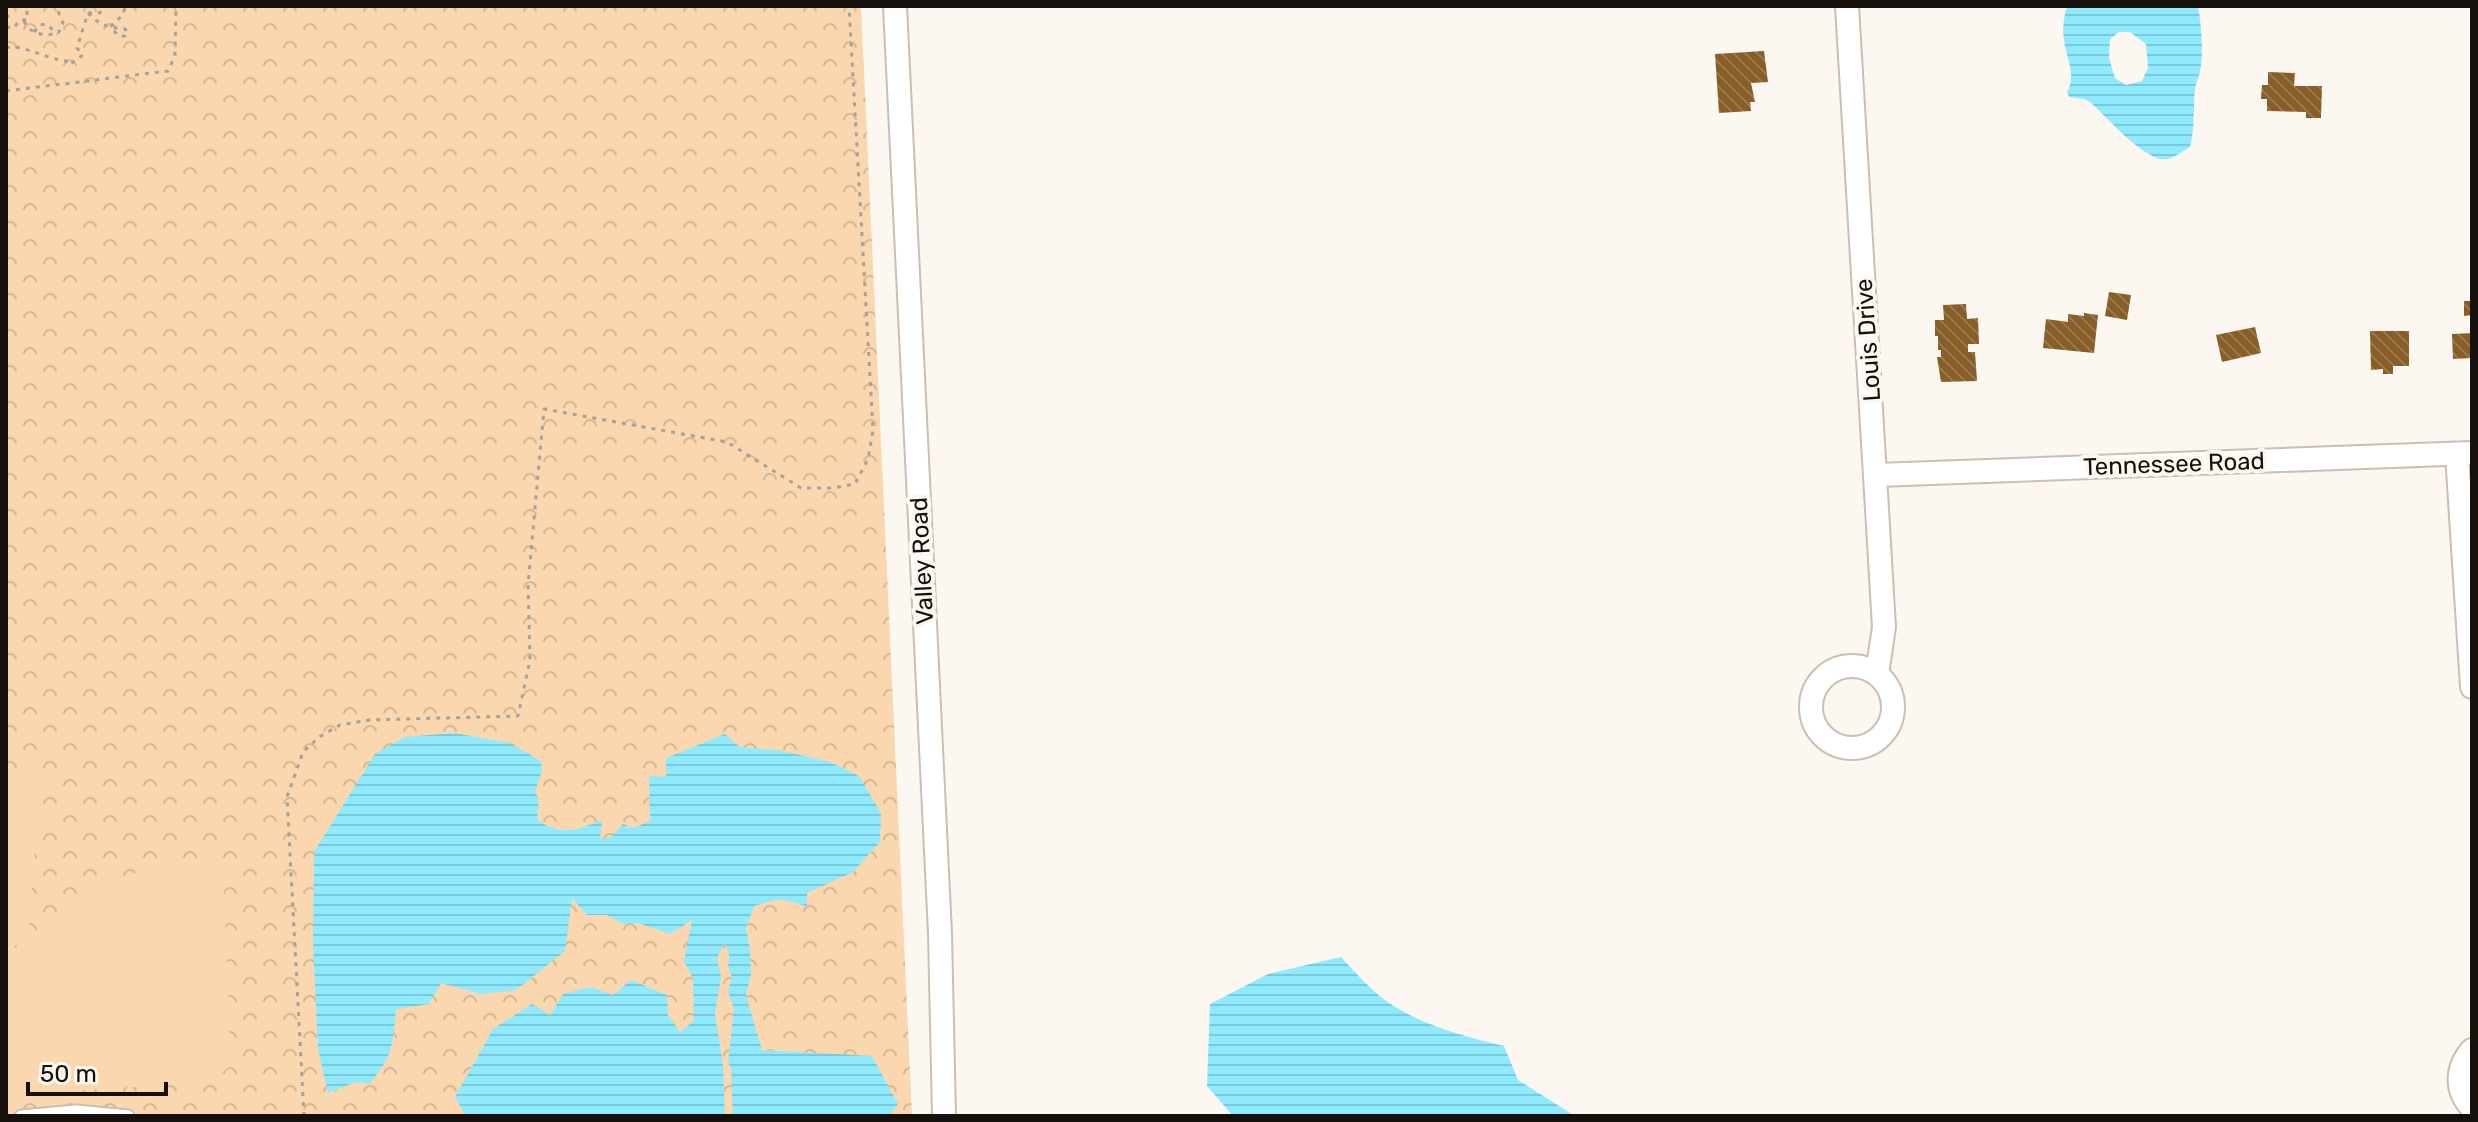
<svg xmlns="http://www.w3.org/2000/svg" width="2478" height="1122" font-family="Rubik,sans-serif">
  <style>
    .park { fill: url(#park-crowns) }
    .pitch { fill: #fad7ae }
    .water { fill: url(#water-rules); fill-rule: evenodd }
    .building { fill: url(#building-back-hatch) }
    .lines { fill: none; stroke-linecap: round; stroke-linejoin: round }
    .service-casing { stroke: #ccbfb0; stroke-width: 15 }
    .minor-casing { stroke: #ccbfb0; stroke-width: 26 }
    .path { stroke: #a7a19b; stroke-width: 3; stroke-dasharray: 4 6; stroke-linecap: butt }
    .service { stroke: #fff; stroke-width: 11 }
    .minor { stroke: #fff; stroke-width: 22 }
    .labels { text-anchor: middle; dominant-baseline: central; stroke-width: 8; stroke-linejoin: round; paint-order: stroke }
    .street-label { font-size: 24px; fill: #15100b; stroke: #fdf7f1 }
  </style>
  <defs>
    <pattern id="park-crowns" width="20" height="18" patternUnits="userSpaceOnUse" patternTransform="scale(2)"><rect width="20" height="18" fill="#fad7ae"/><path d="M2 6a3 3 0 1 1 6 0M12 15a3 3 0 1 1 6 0" fill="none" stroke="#d5b894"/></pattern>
    <pattern id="water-rules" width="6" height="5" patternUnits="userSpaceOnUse" patternTransform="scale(2)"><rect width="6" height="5" fill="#90eafd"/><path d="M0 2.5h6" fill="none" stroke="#7bc8d8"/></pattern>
    <pattern id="building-back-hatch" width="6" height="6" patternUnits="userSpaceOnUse" patternTransform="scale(2)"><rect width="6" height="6" fill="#885e26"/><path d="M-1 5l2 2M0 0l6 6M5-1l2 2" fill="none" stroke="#977951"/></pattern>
  </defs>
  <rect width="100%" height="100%" fill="#fdf7f1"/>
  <path class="park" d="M6 6H861L912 1116H6Z"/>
  <path class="pitch" d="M41 771 29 929 6 957V777Z
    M223 862 231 1065 210 1083 6 1094V974L24 950 72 901 150 866Z"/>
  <path class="water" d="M2067 6H2198C2201 23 2204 53 2200 71 2199 77 2196 83 2195 89 2193 110 2195 128 2190 147 2181 152 2171 161 2161 159 2138 154 2108 118 2090 102L2084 99 2069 97 2067 92C2077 75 2066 58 2064 40 2062 29 2064 16 2067 6ZM2119 32H2130L2146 44 2148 68 2142 81 2126 85 2115 78 2109 58 2110 39Z
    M454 733 510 743 541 761 542 771 535 791 539 800 537 819C559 837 578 830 602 820L600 839 610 838 623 824 634 828 650 821 649 776 666 777V758L725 734 740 747 783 751 830 762 859 776 881 813 880 842 853 872 807 893V906L779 899 754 906 746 928 750 949 751 975 746 995 762 1050 872 1056 898 1104 889 1116H733L731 1068 728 1063 734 1009 728 991 732 977 728 967 729 955 725 942 717 958 721 977 715 1014 723 1065 725 1116H466L455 1097 493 1029 532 1004 550 1015 563 994 590 987 613 995 631 980 667 995 668 1015 680 1032 694 1021 693 978 684 961 692 920 670 934 638 923 624 924 607 915H587L572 898 565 951 516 990 481 994 441 983 429 1004 396 1009C393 1044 393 1057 369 1084L356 1082 328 1093 318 1049 313 944 314 852 375 754 405 737Z
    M1341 957C1357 974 1372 992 1392 1005 1425 1026 1466 1037 1504 1046L1518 1080 1575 1116H1233L1207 1086 1210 1004 1268 974Z"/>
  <path class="building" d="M1764 51 1768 82 1751 83 1755 102H1750L1751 111 1719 113 1715 54Z
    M2268 72 2295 73 2294 86H2322L2321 118H2306V112L2267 111V99H2261L2262 85H2268Z
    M2109 292 2131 295 2127 320 2105 316Z
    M2464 301H2472V315L2464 316Z
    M1966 304 1967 319 1978 318 1979 344H1968V352H1975L1977 381 1941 382 1937 357H1941V350H1938V336H1935V320H1944L1943 305Z
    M2084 313 2098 315 2094 353 2043 348 2046 319 2068 322V314L2084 316Z
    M2255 327 2261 353 2222 362 2216 335Z
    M2370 331H2409V366H2393V374H2383V369L2371 370Z
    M2472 333V358L2453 359 2452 334Z"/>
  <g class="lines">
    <g class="service-casing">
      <path id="service" d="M21 1116 76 1111 128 1116"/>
    </g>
    <g class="minor-casing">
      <path id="minor" d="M895 6 940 933 944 1116
        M1847 6 1884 627 1877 674
        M2457 454 2472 687
        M1877 475 2472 453
        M1811 707a41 41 0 1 1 82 0a41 41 0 1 1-82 0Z
        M2472 1050C2456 1068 2455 1090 2472 1108"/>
    </g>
    <path class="path" d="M88 13C100 26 108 27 125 29L128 32 125 36H119L110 27 123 15 125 6
      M88 13H100L103 6
      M6 15 8 16 6 23
      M24 21C31 36 44 35 58 34L63 23 56 6
      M6 27 14 28 19 21 28 19 26 6
      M34 32 40 25 46 24 58 34
      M6 48C19 43 47 59 66 61L69 65 83 55 77 48 88 13
      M6 91 168 71 175 56 176 6
      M304 1116 287 797 303 752 319 737 340 725 369 720 518 716 530 660 528 585 544 409 727 442 801 488H833L855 484 868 459 873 430 849 6"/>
    <use href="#service" class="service"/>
    <use href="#minor" class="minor"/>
  </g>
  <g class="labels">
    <g class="street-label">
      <text transform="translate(1868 340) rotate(-94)">Louis Drive</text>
      <text transform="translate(2174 464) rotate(-2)">Tennessee Road</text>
      <text transform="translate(922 561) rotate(-93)">Valley Road</text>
    </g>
  </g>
  <rect width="2478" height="1122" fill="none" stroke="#15100b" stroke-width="16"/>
  <path d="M28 1082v12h138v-12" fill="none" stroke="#15100b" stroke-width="4"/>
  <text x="40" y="1082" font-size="24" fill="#15100b" stroke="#fdf7f1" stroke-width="6" paint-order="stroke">50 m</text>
</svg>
